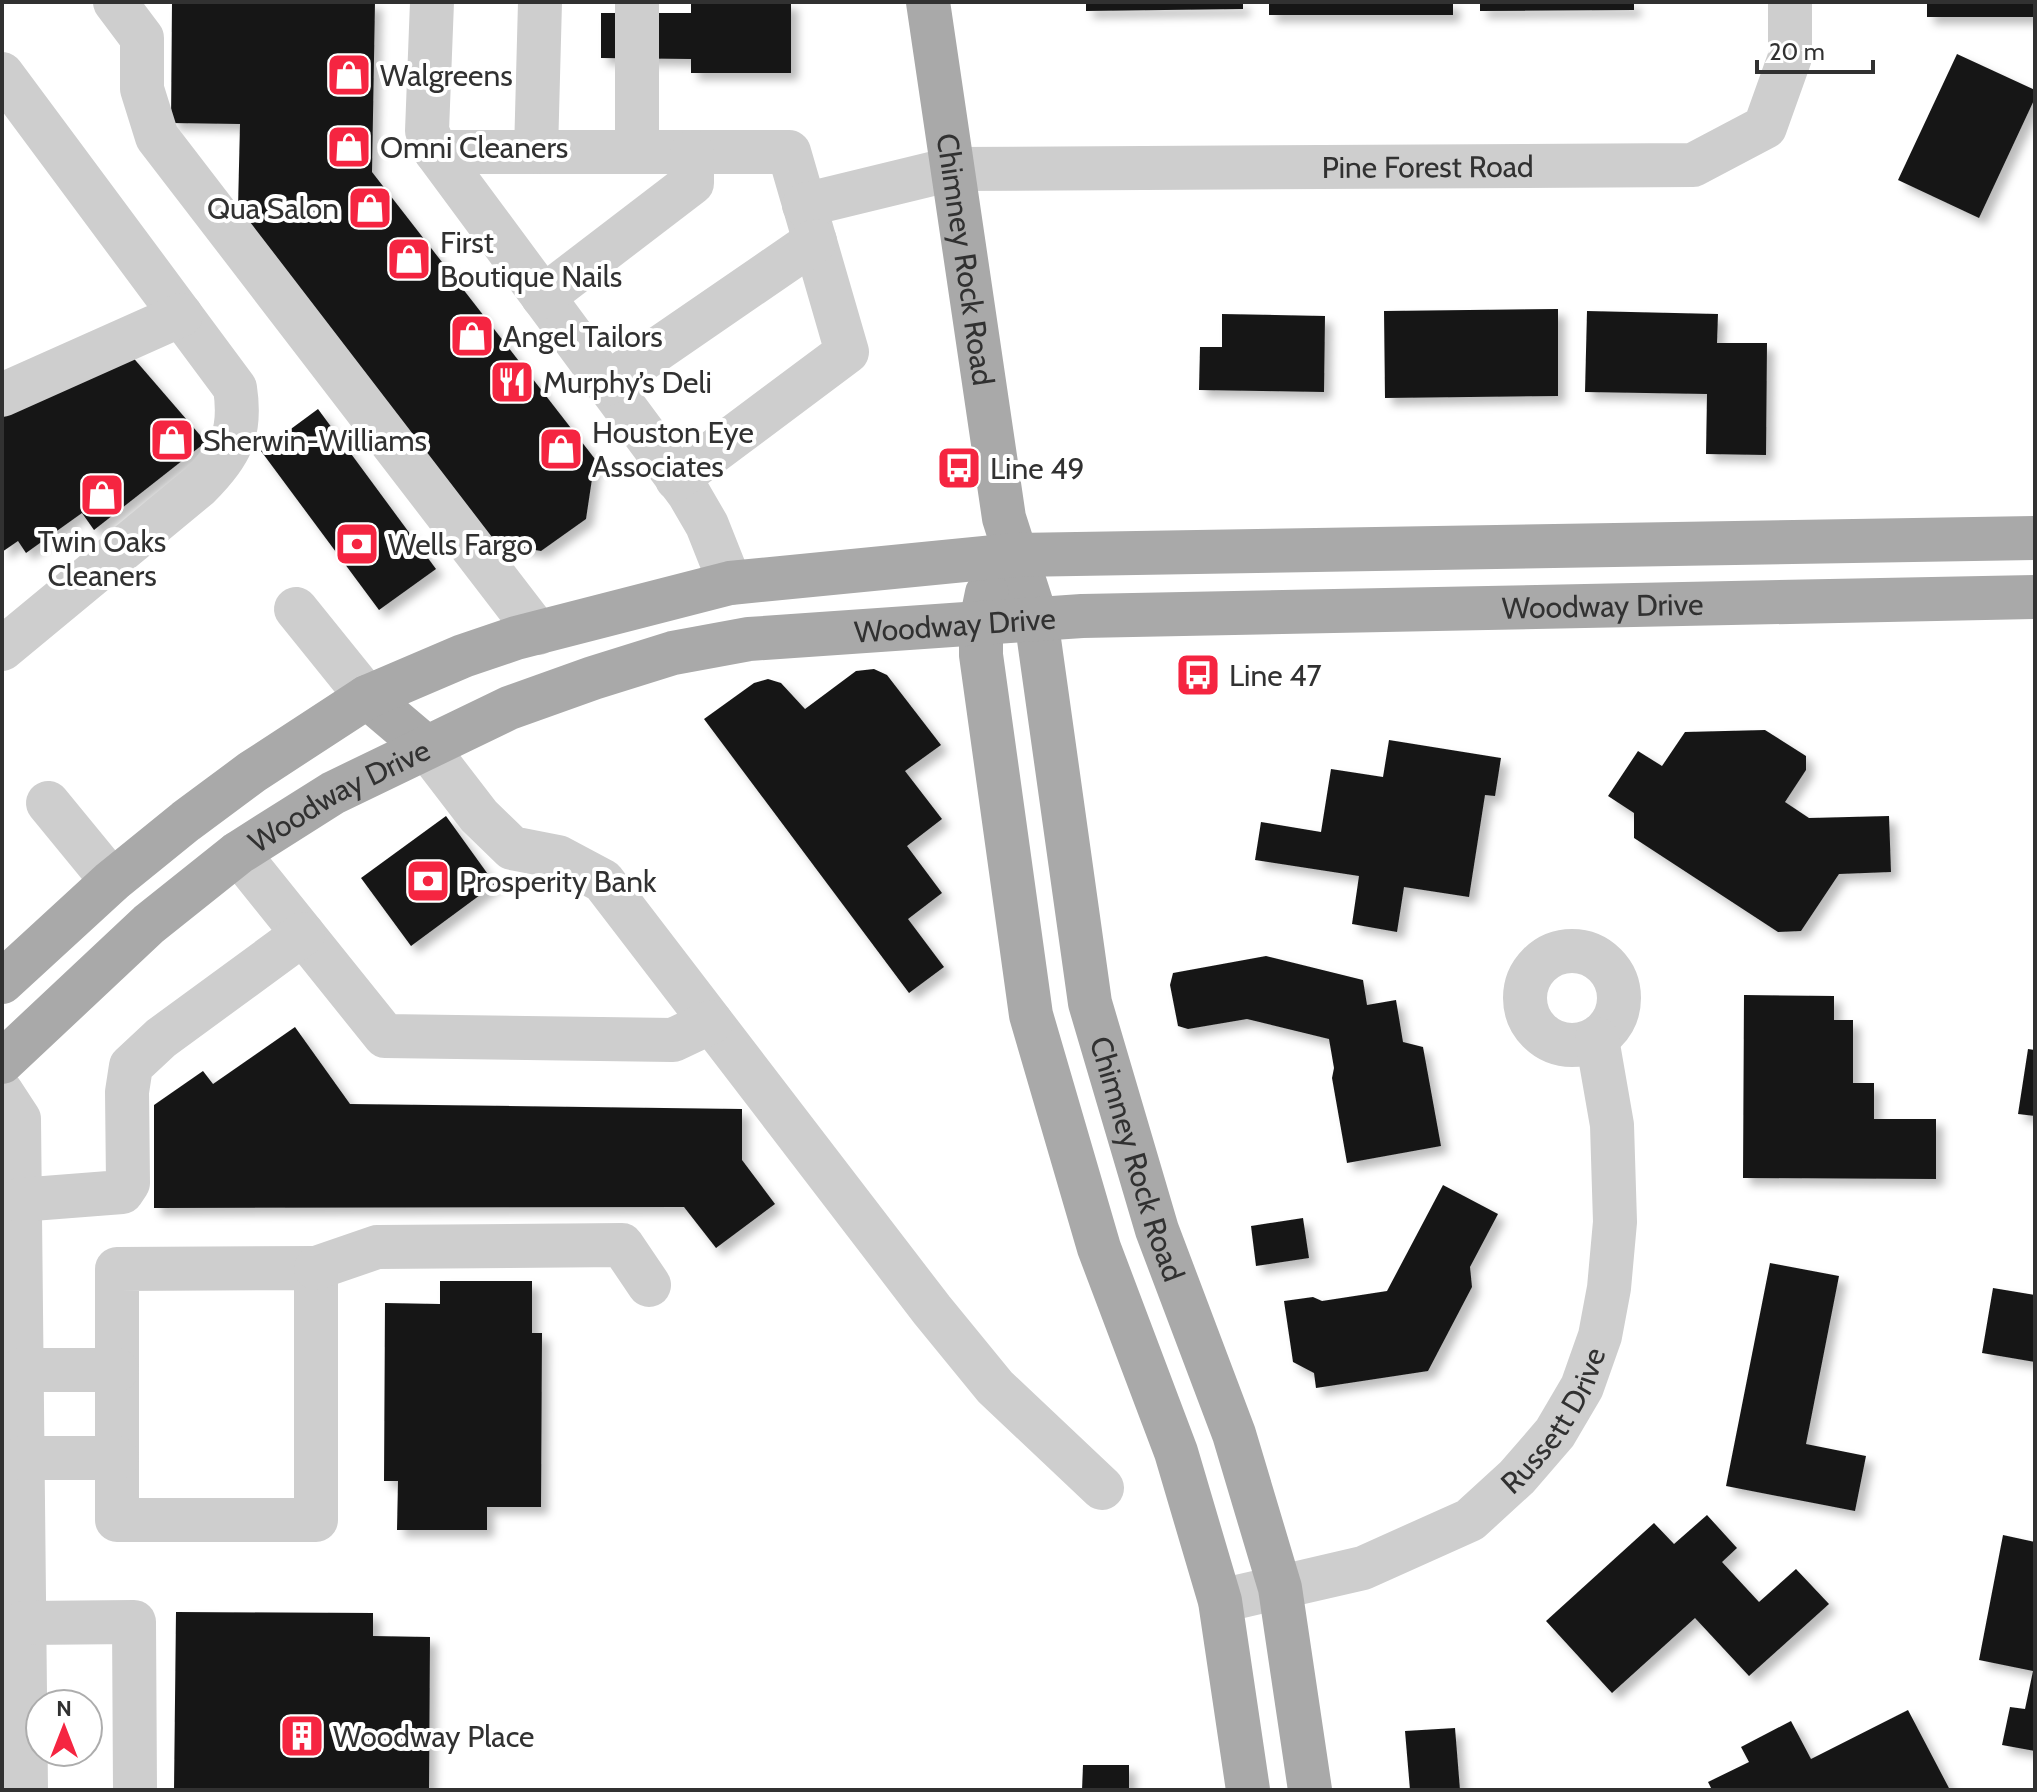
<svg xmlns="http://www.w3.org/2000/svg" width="2037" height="1792" font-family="Cabin,sans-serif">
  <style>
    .building { fill: #181818; filter: url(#shadow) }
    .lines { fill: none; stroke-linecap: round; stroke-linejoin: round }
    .minor { stroke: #cecece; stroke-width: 44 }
    .major { stroke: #a9a9a9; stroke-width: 44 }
    .labels { text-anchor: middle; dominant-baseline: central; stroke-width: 8; stroke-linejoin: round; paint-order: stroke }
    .poi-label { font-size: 30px; fill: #313131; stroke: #fff; text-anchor: start }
    .street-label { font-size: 30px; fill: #313131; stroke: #fff }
  </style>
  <defs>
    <filter id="shadow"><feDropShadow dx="7" dy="7" stdDeviation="4" flood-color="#0004"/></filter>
  </defs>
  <rect width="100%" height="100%" fill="#fff"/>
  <path class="building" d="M172 2H375L372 172 595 459 586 519 541 551 489 542 238 208 240 124 171 123Z
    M691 2H791V73H691V59L601 58V13H691Z
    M1086 2H1243V9L1086 11Z
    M1269 2H1453V15H1269Z
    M1480 2H1634V10L1480 11Z
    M1927 2H2035V17H1927Z
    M1957 54 2035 90V98L1979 218 1898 180Z
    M1558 309V396L1385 398 1384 311Z
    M1587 311 1718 314 1717 343H1767L1766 455 1706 454 1707 394 1585 392Z
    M1222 314 1325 316 1324 392 1199 390 1200 347H1222Z
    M130 354 206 442 94 530 82 513 26 553 18 541 2 552V411Z
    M318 409 436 569 379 610 261 451Z
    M874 669 887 675 941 745 905 771 942 819 907 846 942 893 908 919 944 967 909 993 704 719 754 683 768 679 781 683 805 709 856 671Z
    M1765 730 1806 756V770L1785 802 1809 818 1889 816 1891 872 1839 874 1801 931 1778 932 1634 838V813L1608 796 1638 751 1662 766 1685 732Z
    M1389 740 1501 758 1495 796 1485 795 1469 897 1404 887 1397 932 1352 924 1359 876 1255 860 1261 822 1321 832 1331 769 1383 777Z
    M446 816 495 884 411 946 361 878Z
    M1266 956 1363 980 1367 1005 1396 1000 1403 1042 1423 1047 1441 1146 1347 1163 1332 1078 1334 1068 1329 1039 1247 1019 1188 1029 1178 1026 1170 985 1173 973Z
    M1744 995 1834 996V1020H1853V1083H1874V1119H1936V1179L1743 1178Z
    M295 1027 350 1104 742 1109V1160L775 1204 716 1248 684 1207 154 1208V1105L203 1071 213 1084Z
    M2028 1049 2035 1050V1116L2018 1114Z
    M1443 1185 1498 1214 1470 1267 1472 1287 1428 1371 1316 1388 1314 1373 1293 1362 1284 1301 1313 1297 1322 1301 1387 1291Z
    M1303 1218 1309 1258 1256 1266 1251 1226Z
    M1770 1263 1839 1276 1806 1444 1866 1456 1855 1511 1726 1486Z
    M440 1281H532V1333H542L541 1507H487V1530H397L398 1481H384L385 1303 440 1304Z
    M1993 1288 2035 1295V1362L1982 1353Z
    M1707 1515 1737 1548 1722 1562 1759 1602 1796 1569 1829 1604 1749 1676 1695 1618 1612 1693 1546 1621 1654 1523 1674 1544Z
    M2003 1535 2035 1542V1751L2002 1745 2010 1707 2025 1709 2033 1671 1979 1660Z
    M176 1612 373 1613V1636L430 1637 429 1790H174Z
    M1908 1710 1950 1790H1712L1708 1782 1749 1762 1741 1747 1791 1721 1811 1759Z
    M1455 1728 1460 1790H1410L1405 1731Z
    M1083 1765H1129V1790H1082Z"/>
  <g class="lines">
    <g class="minor">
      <path d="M115 2 142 38V89L157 137 538 633"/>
      <path d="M432 2 427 131 436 152 689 494 707 525 730 583"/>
      <path d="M637 2V152"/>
      <path d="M2 74 235 388C242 434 230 455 199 486L2 649"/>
      <path d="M436 152H789L847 352 677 479"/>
      <path d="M536 152 540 2"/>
      <path id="s1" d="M804 205 952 169 1693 165 1765 127 1790 57V2"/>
      <path d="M543 297 692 183V152"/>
      <path d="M607 384 815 241"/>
      <path d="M2 395 181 315"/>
      <path d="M296 609 367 697"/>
      <path d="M426 747 479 816 512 848 558 857 603 881 932 1310 995 1387 1102 1488"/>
      <path d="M48 803 112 881"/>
      <path d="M238 853 385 1036 673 1040 711 1022"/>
      <circle cx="1572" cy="998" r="47"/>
      <path d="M2 1093 19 1119 26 1790"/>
      <path d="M19 1200 122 1192 128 1183 127 1092 131 1066 161 1038 303 934"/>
      <path d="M316 1268V1520H117V1269Z"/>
      <path d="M316 1268 377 1247 622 1245 649 1285"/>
      <path d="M21 1370H117"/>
      <path d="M22 1458H117"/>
      <path id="s2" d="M1220 1601 1363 1568 1470 1520 1517 1477 1555 1433 1582 1387 1600 1336 1609 1288 1615 1222 1612 1125 1597 1039"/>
      <path d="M24 1623 134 1622 135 1790"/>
    </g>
    <g class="major">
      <path id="s3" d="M928 2 1004 518 1036 618 1090 1003 1157 1230 1234 1434 1280 1588 1310 1790"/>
      <path d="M987 593 981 622V655L1031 1015 1099 1248 1176 1452 1220 1601 1248 1790"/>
      <path d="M367 697 426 747"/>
      <path d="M2 982 112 881 186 821 252 772 367 697 463 656 516 638 730 583 1015 555 2035 538"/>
      <path id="s4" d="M2 1062 149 924 238 853 333 793 509 708 593 678 673 653 749 639 1082 616 2035 597"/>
    </g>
  </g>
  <defs>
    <g id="shop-square" transform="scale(2.3)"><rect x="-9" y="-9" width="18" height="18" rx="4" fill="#f52541" stroke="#fff"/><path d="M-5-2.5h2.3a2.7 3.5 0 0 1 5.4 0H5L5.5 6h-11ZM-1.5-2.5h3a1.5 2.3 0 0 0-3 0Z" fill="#fff"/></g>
    <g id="restaurant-square" transform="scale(2.3)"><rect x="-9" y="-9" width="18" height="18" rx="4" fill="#f52541" stroke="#fff"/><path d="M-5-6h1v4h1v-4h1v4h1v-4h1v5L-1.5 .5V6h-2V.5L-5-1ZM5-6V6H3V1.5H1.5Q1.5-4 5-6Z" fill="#fff"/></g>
    <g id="bus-square" transform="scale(2.3)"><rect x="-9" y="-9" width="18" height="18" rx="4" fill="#f52541" stroke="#fff"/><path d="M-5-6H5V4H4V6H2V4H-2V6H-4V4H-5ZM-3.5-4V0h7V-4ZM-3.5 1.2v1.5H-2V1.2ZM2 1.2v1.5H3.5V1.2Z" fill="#fff"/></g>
    <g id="bank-square" transform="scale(2.3)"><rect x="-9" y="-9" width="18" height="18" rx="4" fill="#f52541" stroke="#fff"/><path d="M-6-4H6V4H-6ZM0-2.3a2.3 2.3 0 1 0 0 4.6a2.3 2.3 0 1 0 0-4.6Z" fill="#fff"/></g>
    <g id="building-square" transform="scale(2.3)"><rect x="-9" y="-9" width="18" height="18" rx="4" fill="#f52541" stroke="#fff"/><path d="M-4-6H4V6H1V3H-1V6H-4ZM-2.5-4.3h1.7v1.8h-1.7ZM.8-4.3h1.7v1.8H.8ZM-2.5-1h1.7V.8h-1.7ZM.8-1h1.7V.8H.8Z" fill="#fff"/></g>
  </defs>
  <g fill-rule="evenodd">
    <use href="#shop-square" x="349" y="75"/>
    <use href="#shop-square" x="349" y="147"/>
    <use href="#shop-square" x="370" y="208"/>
    <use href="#shop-square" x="409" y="259"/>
    <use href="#shop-square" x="472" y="336"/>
    <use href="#restaurant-square" x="512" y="382"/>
    <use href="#shop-square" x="172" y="440"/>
    <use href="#shop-square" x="561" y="449"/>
    <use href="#bus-square" x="959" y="468"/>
    <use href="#shop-square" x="102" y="495"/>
    <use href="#bank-square" x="357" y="544"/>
    <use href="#bus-square" x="1198" y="675"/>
    <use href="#bank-square" x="428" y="881"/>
    <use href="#building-square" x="302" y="1736"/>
  </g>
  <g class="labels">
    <g class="poi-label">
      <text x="380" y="75">Walgreens</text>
      <text x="380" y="147">Omni Cleaners</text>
      <text x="339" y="208" text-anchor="end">Qua Salon</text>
      <text x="440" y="242">First<tspan x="440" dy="34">Boutique Nails</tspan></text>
      <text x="503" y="336">Angel Tailors</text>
      <text x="543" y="382">Murphy’s Deli</text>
      <text x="592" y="432">Houston Eye<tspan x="592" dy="34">Associates</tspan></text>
      <text x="203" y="440">Sherwin-Williams</text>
      <text x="990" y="468">Line 49</text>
      <text x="102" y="541" text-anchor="middle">Twin Oaks<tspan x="102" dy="34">Cleaners</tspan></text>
      <text x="388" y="544">Wells Fargo</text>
      <text x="1229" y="675">Line 47</text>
      <text x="459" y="881">Prosperity Bank</text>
      <text x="333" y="1736">Woodway Place</text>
    </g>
    <g class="street-label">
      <text stroke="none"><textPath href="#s1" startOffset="628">Pine Forest Road</textPath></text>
      <text stroke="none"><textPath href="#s3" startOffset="260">Chimney Rock Road</textPath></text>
      <text stroke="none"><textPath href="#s4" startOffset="1728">Woodway Drive</textPath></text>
      <text stroke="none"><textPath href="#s4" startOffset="1080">Woodway Drive</textPath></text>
      <text stroke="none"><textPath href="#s4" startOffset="432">Woodway Drive</textPath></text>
      <text stroke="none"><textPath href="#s3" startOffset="1178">Chimney Rock Road</textPath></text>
      <text stroke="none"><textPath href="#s2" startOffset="396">Russett Drive</textPath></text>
    </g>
  </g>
  <rect width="2037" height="1792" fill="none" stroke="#313131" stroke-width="8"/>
  <g transform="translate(64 1728)"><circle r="38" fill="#ffffff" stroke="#adadad" stroke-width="2"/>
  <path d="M0-6L14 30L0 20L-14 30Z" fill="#f52541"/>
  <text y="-12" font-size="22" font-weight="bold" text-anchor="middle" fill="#313131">N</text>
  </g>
  <path d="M1757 60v12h116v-12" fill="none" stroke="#313131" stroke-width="4"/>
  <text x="1769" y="60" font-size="24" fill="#313131" stroke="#ffffff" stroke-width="6" paint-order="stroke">20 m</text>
</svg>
